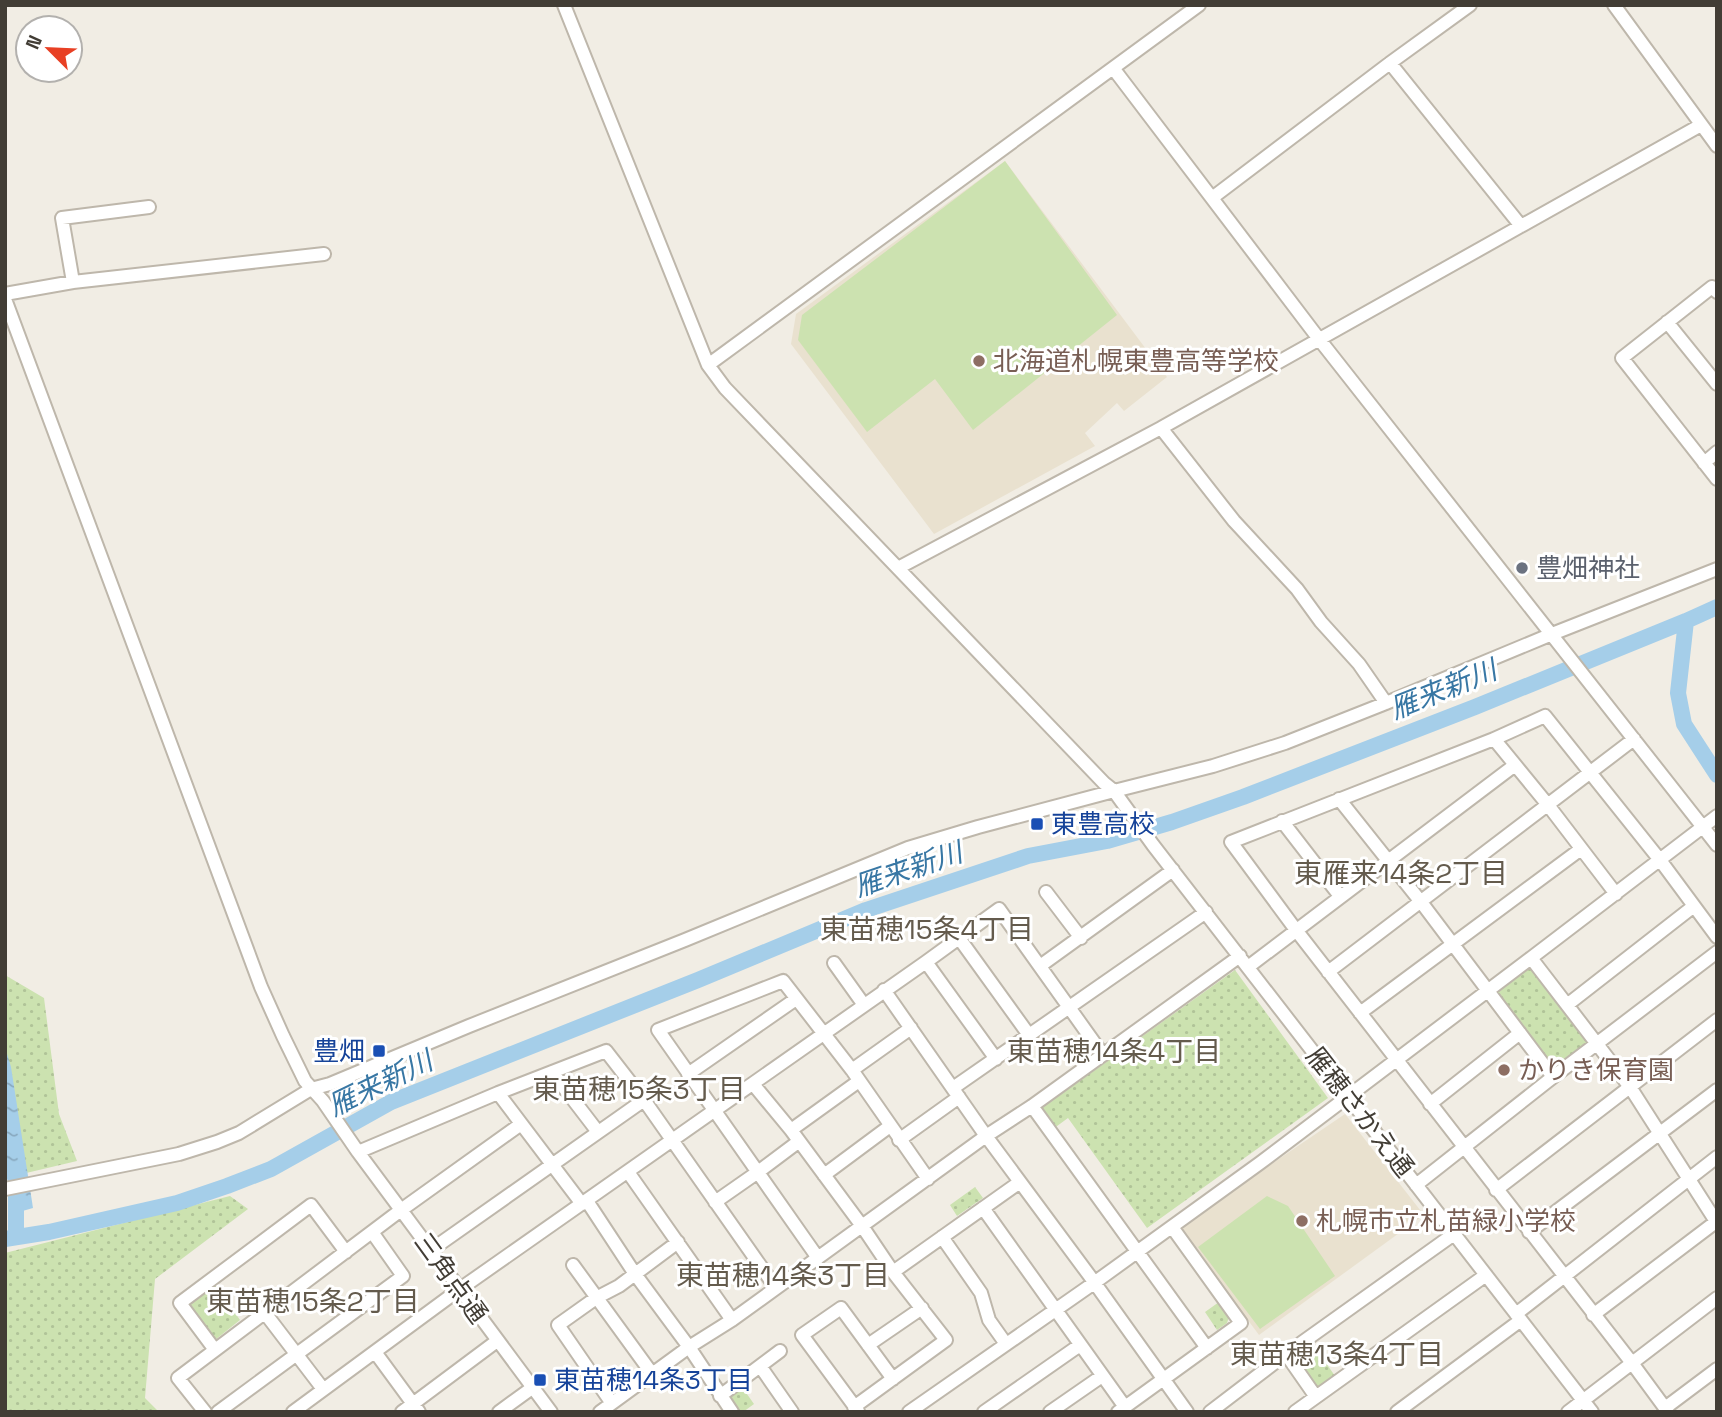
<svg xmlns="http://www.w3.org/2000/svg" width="1722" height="1417" font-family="'Space Grotesk','Noto Sans JP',sans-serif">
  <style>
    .education { fill: #e9e1cf }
    .grass { fill: url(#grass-dots) }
    .pitch { fill: #cce2b0 }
    .water { fill: url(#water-ripples) }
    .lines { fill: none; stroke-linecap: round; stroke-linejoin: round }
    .river { stroke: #a5cee9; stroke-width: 16 }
    .minor-casing { stroke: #beb7ab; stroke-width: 16 }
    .minor { stroke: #fff; stroke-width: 12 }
    .education-dot { fill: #8d6e63; stroke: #fff; stroke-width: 2.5 }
    .worship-dot { fill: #6b7280; stroke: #fff; stroke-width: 2.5 }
    .transit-dot { fill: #1a4fb4; stroke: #fff; stroke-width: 2.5 }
    .labels { text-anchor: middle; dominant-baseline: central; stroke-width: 6; stroke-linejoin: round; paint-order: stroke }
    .education-label { font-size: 26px; fill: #785e54; stroke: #fff; text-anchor: start }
    .worship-label { font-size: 26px; fill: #5b616d; stroke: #fff; text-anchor: start }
    .transit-label { font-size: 26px; fill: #164399; stroke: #fff; text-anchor: start }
    .street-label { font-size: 26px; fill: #423d35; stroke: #fff }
    .water-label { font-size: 28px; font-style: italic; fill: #3877a4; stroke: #fff }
    .neighbourhood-label { font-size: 28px; fill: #645b4d; stroke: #fff }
  </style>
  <defs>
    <pattern id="grass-dots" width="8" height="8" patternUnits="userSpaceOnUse" patternTransform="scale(1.75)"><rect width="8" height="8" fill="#cce2b0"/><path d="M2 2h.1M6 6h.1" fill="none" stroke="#b0c398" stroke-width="1.8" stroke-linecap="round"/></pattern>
    <pattern id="water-ripples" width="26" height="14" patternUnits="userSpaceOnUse" patternTransform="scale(1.75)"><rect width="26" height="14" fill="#a5cee9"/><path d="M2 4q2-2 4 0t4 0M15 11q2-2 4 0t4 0" fill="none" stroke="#88a8be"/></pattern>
  </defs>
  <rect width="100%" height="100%" fill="#f1ede4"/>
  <path class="education" d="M1005 161 1167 377 1124 411 1117 403 1085 433 1095 446 934 534 791 344 796 314Z
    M1345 1114 1424 1215 1259 1335 1179 1227Z"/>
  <path class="grass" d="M1530 964 1591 1043 1554 1071 1495 993Z
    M1235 970 1328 1098 1147 1228 1068 1118 1053 1129 1039 1110Z
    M5 975 44 998 59 1114 77 1161 5 1178Z
    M975 1187 983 1198 957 1216 950 1205Z
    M230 1196 248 1209 155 1279 145 1398 158 1411 5 1412V1253Z
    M214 1283 240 1320 215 1340 188 1309 189 1302Z
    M1219 1302 1229 1317 1227 1323 1217 1330 1205 1312Z
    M1312 1343 1335 1376 1318 1389 1313 1387 1295 1360V1356Z
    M742 1387 754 1404 743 1412H738L727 1397Z"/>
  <path class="pitch" d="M1005 161 1117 315 973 430 935 379 867 432 798 340 802 315Z
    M1267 1196 1288 1206 1335 1276 1260 1329 1198 1247Z"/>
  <path class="water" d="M5 1047 11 1067 33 1208 19 1212 5 1173Z"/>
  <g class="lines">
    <path class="river" d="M1686 621 1678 693 1684 724 1717 775
      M16 1183V1237
      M5 1239 49 1232 177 1203 227 1186 271 1169 391 1102 698 980 866 910 1028 856 1107 841 1172 822 1243 797 1475 707 1686 621 1717 607"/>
    <g class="minor-casing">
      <path id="minor" d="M564 5 708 365 725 388 1104 783 1114 791 1153 845 1592 1412
        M1614 5 1717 146
        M1390 63 1521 226
        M1113 68 1319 339 1717 845
        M1212 198 1390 63 1470 5
        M73 282 62 218 149 207
        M1717 292 1712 287 1622 358 1717 479
        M5 294 73 282 324 254
        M5 299 261 987 283 1036 305 1081 323 1101 358 1152 551 1412
        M1667 322 1717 384
        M708 365 1199 5
        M1161 428 1234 521 1297 589 1321 622 1359 664 1386 703
        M1704 463 1717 452
        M898 568 1161 428 1701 125
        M1494 739 1548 805 1616 894
        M1339 799 1421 902 1553 1077
        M1282 821 1340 896
        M1046 892 1081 938
        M959 938 1029 1035
        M1531 958 1717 816
        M926 962 996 1059
        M834 963 864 1005
        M1040 966 1173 870
        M1248 967 1515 765
        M1328 972 1634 739
        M884 990 986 1136 1089 1275 1187 1412
        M1567 1005 1694 906
        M1360 1013 1581 849
        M852 1070 911 1028
        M552 1072 598 1132
        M688 1074 796 999
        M753 1084 791 1130 862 1226 893 1272 946 1340 854 1407
        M953 1088 1206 912
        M498 1093 582 1204
        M1430 1104 1520 1033
        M1032 1106 1207 1348
        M791 1130 859 1081
        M899 1140 959 1097
        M358 1152 498 1093 606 1051 644 1100 776 1288
        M628 1172 732 1320
        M824 1175 890 1126
        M1416 1185 1553 1077 1717 952
        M5 1189 179 1154 217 1142 239 1133 311 1089 330 1084 469 1026 685 940 908 848 978 827 1114 791 1213 766 1285 743 1386 703 1552 634 1717 569
        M1496 1190 1717 1020
        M587 1201 635 1274 689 1347 732 1412
        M715 1202 758 1172 798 1142
        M983 1208 1125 1407
        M1529 1232 1717 1090
        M942 1237 981 1293 989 1320 1006 1344
        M431 1250 644 1100
        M818 1258 658 1030 783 981 852 1070 928 1179
        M573 1265 653 1375
        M893 1272 1020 1182
        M265 1313 323 1389
        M1516 1314 1717 1157
        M1593 1315 1717 1221
        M868 1345 922 1308
        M215 1350 180 1303 311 1205 346 1252
        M375 1352 419 1412
        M1286 1354 1316 1397
        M760 1366 792 1412
        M720 1396 780 1351
        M611 1402 558 1325 596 1298 619 1286 678 1242
        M1665 1408 1717 1369
        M858 1411 802 1335 841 1308 893 1379
        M205 1412 178 1378 401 1210 521 1124
        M218 1412 403 1276 372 1232
        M293 1412 460 1289 926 962 999 909 1103 1055
        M402 1412 497 1341
        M499 1412 532 1388
        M600 1412 689 1347 732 1320 986 1136 1032 1106 1240 956
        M909 1412 1094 1283 1260 1163 1531 958 1630 1087 1717 1223
        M984 1412 1080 1345
        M1050 1412 1102 1376
        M1118 1412 1241 1323 1172 1227
        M1210 1412 1286 1354 1454 1234
        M1295 1412 1486 1275
        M1397 1412 1521 1320
        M1568 1412 1717 1298
        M1668 1412 1632 1363 1296 930 1231 842 1494 739 1545 716 1660 860 1717 937"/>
    </g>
    <use href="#minor" class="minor"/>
  </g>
  <g class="education-dot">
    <circle cx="979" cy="361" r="7"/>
    <circle cx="1504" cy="1070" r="7"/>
    <circle cx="1302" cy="1221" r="7"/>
  </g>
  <circle class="worship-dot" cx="1522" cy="568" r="7"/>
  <g class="transit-dot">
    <rect x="1030" y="817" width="14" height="14" rx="3.5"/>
    <rect x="372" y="1044" width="14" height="14" rx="3.5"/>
    <rect x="533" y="1373" width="14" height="14" rx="3.5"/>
  </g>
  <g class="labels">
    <g class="education-label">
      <text x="993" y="361">北海道札幌東豊高等学校</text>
      <text x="1518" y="1070">かりき保育園</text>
      <text x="1316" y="1221">札幌市立札苗緑小学校</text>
    </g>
    <g class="worship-label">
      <text x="1536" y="568">豊畑神社</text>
    </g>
    <g class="transit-label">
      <text x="1051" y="824">東豊高校</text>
      <text x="365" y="1051" text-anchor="end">豊畑</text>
      <text x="554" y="1380">東苗穂14条3丁目</text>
    </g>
    <g class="street-label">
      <text transform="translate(1360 1112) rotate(52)">雁穂さかえ通</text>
      <text transform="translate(451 1278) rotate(54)">三角点通</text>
    </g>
    <g class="water-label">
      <text transform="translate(1443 689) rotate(-22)">雁来新川</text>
      <text transform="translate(908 869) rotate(-19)">雁来新川</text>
      <text transform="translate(380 1083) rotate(-26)">雁来新川</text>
    </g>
    <g class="neighbourhood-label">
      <text x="1401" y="873">東雁来14条2丁目</text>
      <text x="927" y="929">東苗穂15条4丁目</text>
      <text x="1114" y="1051">東苗穂14条4丁目</text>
      <text x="639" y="1089">東苗穂15条3丁目</text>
      <text x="783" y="1275">東苗穂14条3丁目</text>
      <text x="313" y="1301">東苗穂15条2丁目</text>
      <text x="1337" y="1354">東苗穂13条4丁目</text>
    </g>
  </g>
  <rect width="1722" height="1417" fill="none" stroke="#423d35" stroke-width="14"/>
  <g transform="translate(49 49) rotate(294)"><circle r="33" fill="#ffffff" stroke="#b3b1ae" stroke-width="2"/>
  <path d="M0-5L12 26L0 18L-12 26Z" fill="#e84024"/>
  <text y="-10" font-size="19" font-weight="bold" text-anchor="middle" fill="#423d35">N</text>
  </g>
</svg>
